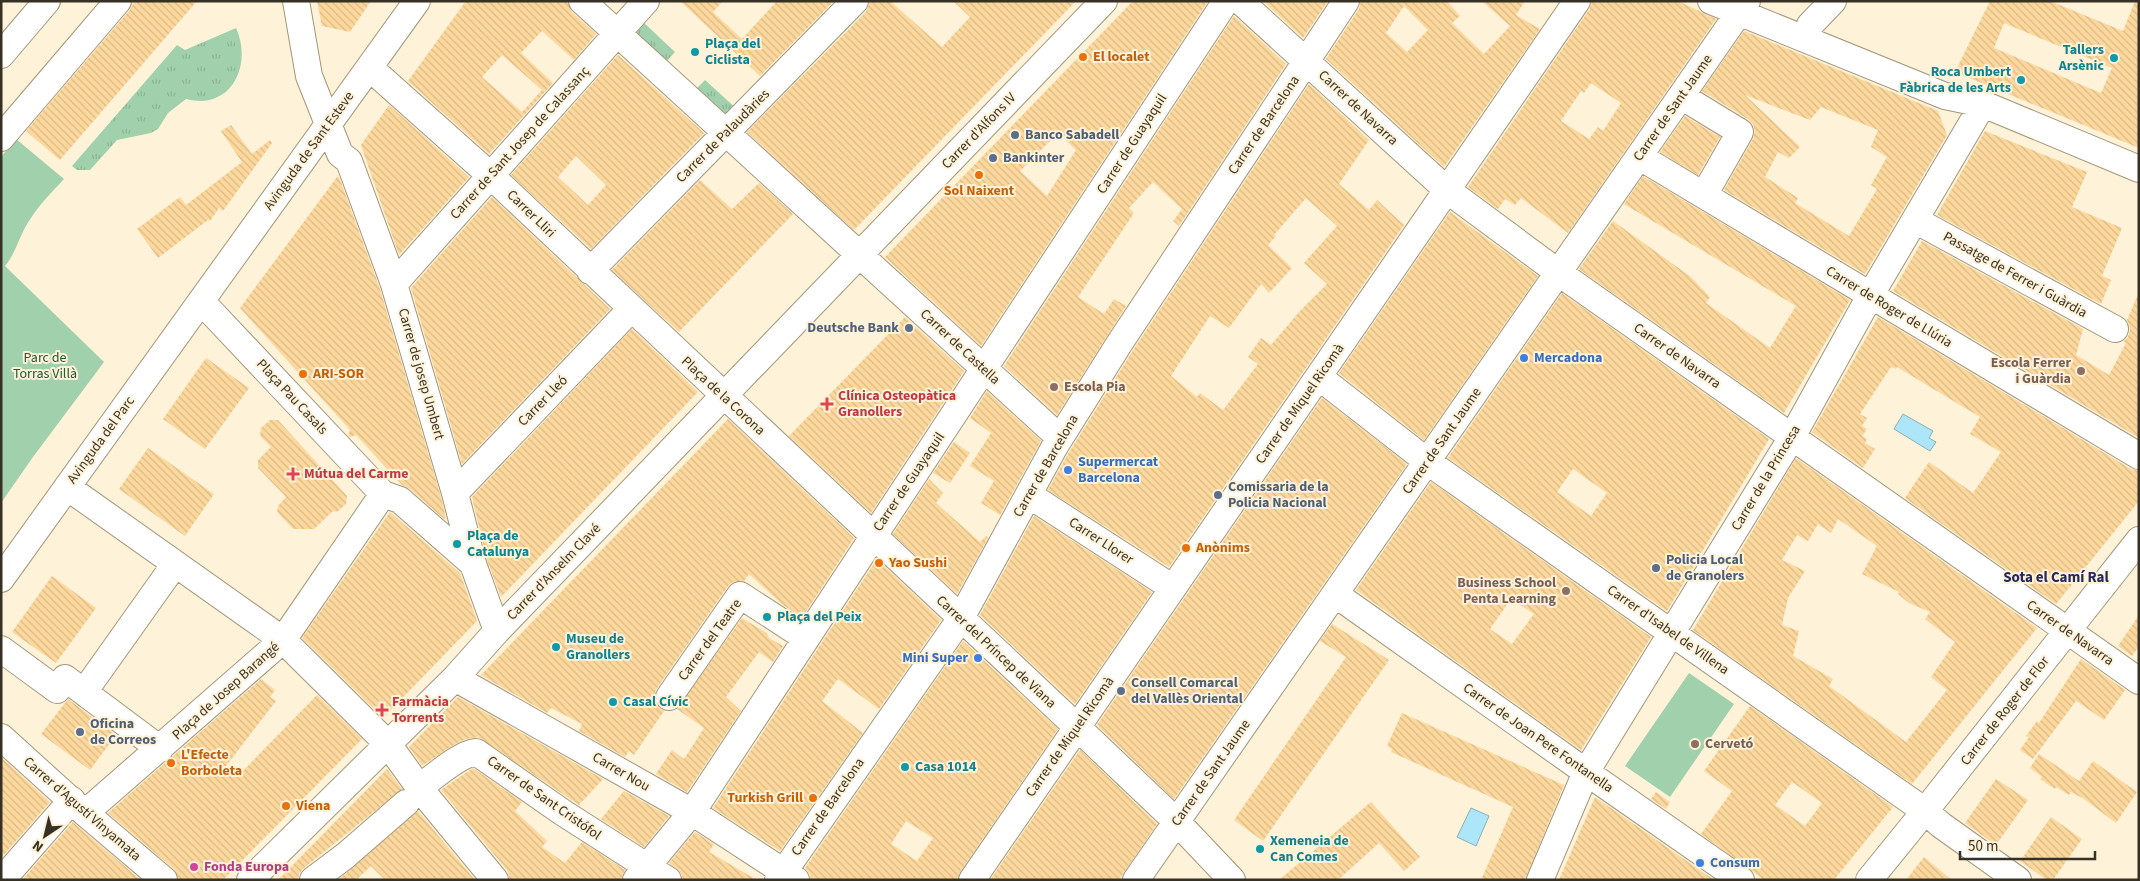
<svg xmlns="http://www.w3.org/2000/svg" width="2140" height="881" font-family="'Source Sans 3',sans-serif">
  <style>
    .grass { fill: url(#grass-tufts) }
    .park { fill: #a0d1ac }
    .water { fill: #ade6f9; stroke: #8ab0b9 }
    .building { fill: url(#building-back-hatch); fill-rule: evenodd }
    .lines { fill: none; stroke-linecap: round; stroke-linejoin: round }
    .minor-casing { stroke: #a39679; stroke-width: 28 }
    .minor { stroke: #fff; stroke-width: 26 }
    .culture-dot { fill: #0f9aa8; stroke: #fef2d9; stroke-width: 2 }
    .food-dot { fill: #e8710a; stroke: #fef2d9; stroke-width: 2 }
    .service-dot { fill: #5c6f8a; stroke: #fef2d9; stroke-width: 2 }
    .shop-dot { fill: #3f7fe0; stroke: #fef2d9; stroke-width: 2 }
    .education-dot { fill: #8d6e63; stroke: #fef2d9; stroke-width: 2 }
    .health-dot { fill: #e0444e; stroke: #fef2d9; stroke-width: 2 }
    .hotel-dot { fill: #d1479c; stroke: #fef2d9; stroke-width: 2 }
    .labels { text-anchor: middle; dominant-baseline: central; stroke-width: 4; stroke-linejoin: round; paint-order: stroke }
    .culture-label { font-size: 14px; font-weight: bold; fill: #0d838f; stroke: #fef2d9; text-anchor: start }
    .food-label { font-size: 14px; font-weight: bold; fill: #c56008; stroke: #fef2d9; text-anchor: start }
    .street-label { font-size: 14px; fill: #373125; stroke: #fef2d9 }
    .service-label { font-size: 14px; font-weight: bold; fill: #4e5e75; stroke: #fef2d9; text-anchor: start }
    .park-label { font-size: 14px; fill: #225835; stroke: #fef2d9 }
    .shop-label { font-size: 14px; font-weight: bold; fill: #366cbe; stroke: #fef2d9; text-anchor: start }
    .education-label { font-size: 14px; font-weight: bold; fill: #785e54; stroke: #fef2d9; text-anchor: end }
    .health-label { font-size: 14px; font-weight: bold; fill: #be3a42; stroke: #fef2d9; text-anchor: start }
    .hotel-label { font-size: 14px; font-weight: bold; fill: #b23c85; stroke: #fef2d9; text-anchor: start }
    .neighbourhood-label { font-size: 15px; font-weight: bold; fill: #242760; stroke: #fef2d9 }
  </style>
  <defs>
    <pattern id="grass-tufts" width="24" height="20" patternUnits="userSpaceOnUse" patternTransform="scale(1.25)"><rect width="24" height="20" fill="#a0d1ac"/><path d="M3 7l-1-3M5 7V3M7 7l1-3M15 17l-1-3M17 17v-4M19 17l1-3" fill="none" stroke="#8ab494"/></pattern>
    <pattern id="building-back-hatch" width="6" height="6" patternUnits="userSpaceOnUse" patternTransform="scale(1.25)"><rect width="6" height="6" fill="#fdd89d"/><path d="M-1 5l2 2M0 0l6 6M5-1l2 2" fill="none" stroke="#d9ba87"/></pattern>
  </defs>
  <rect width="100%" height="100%" fill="#fef2d9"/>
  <path class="grass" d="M641 20 675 52 666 62 631 31Z
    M236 28C253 65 231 111 186 99L168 113 158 129 151 133 117 140 90 170H77L72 166 177 45 185 50Z
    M705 80 739 111 730 121 695 90Z"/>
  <path class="park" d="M16 139 64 179C52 192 38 206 29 221 19 236 16 253 5 266L104 362 33 457 1 503V157Z
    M1689 673 1734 704 1670 797 1625 766Z"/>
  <path class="water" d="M1903 414 1933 431 1929 438 1936 442 1930 451 1894 429Z
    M1471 808 1489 816 1476 846 1457 837Z"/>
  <path class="building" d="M135 1H197L60 160 26 131 129 11Z
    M317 1H371L350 32 322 26Z
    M466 1H567L572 12 596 34 574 60 542 31 521 53 553 83 489 154 408 81ZM502 55 542 90 522 112 482 77Z
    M680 1H723L713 12 742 39 777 1H834L760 76Z
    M870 1H890L942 47 970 17 953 1H1076L854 230 747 132 866 12Z
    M1133 1H1208L981 346 885 257ZM1058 133 1076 150 1047 196 1020 171Z
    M1263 1H1328L1303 38Z
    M1361 1H1447L1460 16 1452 23 1484 54 1510 26 1482 1H1525L1516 15 1540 29 1444 167 1326 59 1359 9ZM1404 6 1428 30 1407 52 1386 33Z
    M1592 1H1678L1716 19 1568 233 1521 198 1515 205 1505 199 1498 209 1468 187 1589 10ZM1591 83 1621 103 1603 131 1598 127 1589 139 1561 121 1581 91 1584 93Z
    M1990 1H2050L2123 31 2135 1H2139V148L1955 72ZM2004 23 2112 68 2101 93 1994 48Z
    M1234 16 1286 64 1179 226 1173 221 1182 209 1153 182 1129 208 1134 213 1078 297 1104 314 1114 299 1126 306 1057 415 1004 366Z
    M1744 31 1938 111 1947 135 1865 274 1724 190 1753 139 1755 132 1753 124 1748 119 1702 91ZM1745 95 1810 120 1821 107 1878 130 1871 147 1887 157 1871 185 1877 189 1849 236 1795 203 1798 198 1765 177 1778 152 1789 158 1800 147Z
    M618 55 704 133 591 249 511 175ZM576 156 606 185 588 205 558 177Z
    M1309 84 1369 140 1339 184 1369 210 1377 200 1404 225 1169 567 1048 490 1068 454 1132 352ZM1306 198 1337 226 1304 263 1327 284 1300 311 1271 345 1261 338 1248 357 1258 364 1223 410 1200 393 1197 397 1171 376 1210 316 1229 328 1261 284 1269 293 1292 268 1268 245 1276 236 1274 235Z
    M389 105 469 177 399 255 361 145Z
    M1685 116 1720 137 1698 175 1660 152Z
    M231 125 252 154 270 140 272 143 223 211 219 208 210 221 208 220 158 258 137 229 180 197 186 205 242 162 221 131Z
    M1985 131 2087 172 2072 207 2122 228 2102 276 2111 280 2101 304 1937 215Z
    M1643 176 1850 300 1784 413 1579 269 1613 221 1691 277 1710 297 1706 303 1770 348 1796 306 1624 204Z
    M337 177H339L380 289 441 497 446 518 444 519 410 489 402 485 356 435 350 437 348 435 350 430 240 308Z
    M700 180 732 209 759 183 793 214 679 332 612 270Z
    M492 197 610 309 462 464 411 288Z
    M1450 212 1538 276 1424 440 1339 373Z
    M1922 241 2083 329 2076 355 2109 375 2126 343 2123 342 2128 337 2130 329 2127 320 2139 292V438L1893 291Z
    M1562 293 1769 439 1667 611 1448 458ZM1573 469 1607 493 1591 516 1557 492Z
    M905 317 964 371 871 513 789 436Z
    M1878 317 2131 469 2139 471V501L2056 604 1905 498 1929 462 1973 493 2001 452 1970 434 1980 417 1897 367 1896 369 1891 367 1860 414 1867 418 1862 426 1867 429 1862 436 1867 439 1865 443 1875 449 1863 468 1812 432Z
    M632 329 698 392 501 597 487 560 472 497Z
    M206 358 249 388 205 449 163 419Z
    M987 391 1041 441 1000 515 981 503 994 481 970 466 991 433 970 418Z
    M1322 398 1407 464 1174 799 1097 725Z
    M728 419 854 538 802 618 783 605 749 574 744 581 733 582 728 586 657 688 654 695 655 703 664 711 634 755 629 751 625 757 579 731 582 724 551 708 547 713 481 675Z
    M270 420H278L347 496 346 504 337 512 333 511 314 529H293L277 512 278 506 286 497 258 468V460L271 447 260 436 261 428Z
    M954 442 970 453 950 483 933 473Z
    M148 448 214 494 185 536 119 489Z
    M1796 458 2037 628 1912 784 1693 630ZM1838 519 1877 546 1862 574 1899 592 1898 594 1909 603 1930 612 1925 619 1955 642 1931 677 1947 690 1906 742 1829 686 1833 679 1793 656 1799 631 1782 625 1788 598 1805 571 1782 560 1797 535 1808 541 1818 524 1831 533Z
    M929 479 943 493 936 503 980 542 986 536 988 538 957 594 893 534Z
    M1431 482 1651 637 1581 750 1356 590ZM1511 599 1534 614 1512 644 1490 629Z
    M390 512 460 573 477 621 383 718 302 638Z
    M1034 516 1152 592 1075 704 980 615Z
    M877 559 941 620 879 709 838 679 822 701 863 733 780 851 713 808Z
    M52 576 96 608 56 663 12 632Z
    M2139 615V646L2132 656 2118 646Z
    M742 618 767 633 769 638 783 646 773 662 759 652 726 697 741 711 687 792 656 774 672 750 684 759 704 728 677 709Z
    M1332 624 1389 660 1263 841 1234 820 1346 657 1320 641Z
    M963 641 1058 729 960 872 957 880H811L809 873 805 868ZM906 821 933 838 917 861 891 844Z
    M2081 659 2125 690 2104 720 2076 701 2033 759 2020 750 2029 737 2026 736 2037 721 2039 723Z
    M261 679 275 690 270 697 276 701 226 766 238 776 317 695 362 739 223 880H179L174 869 108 813Z
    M458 697 603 779 579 805 478 737 466 739 455 744 422 766 409 747Z
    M68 699 116 735 90 770 41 734Z
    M1750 706 1893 807 1834 880H1764L1701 834 1732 791 1704 771ZM1792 782 1822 803 1805 826 1775 805Z
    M1402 713 1564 785 1525 880H1481L1513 807 1391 752 1392 749 1387 746Z
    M1080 750 1157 824 1123 874 1119 880H990Z
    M2039 754 2079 781 2093 761 2137 792 2116 823 2084 799 2071 792 2069 795 2056 787 2055 789 2040 779 2042 777 2030 768Z
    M1 757 50 802 1 858Z
    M473 768 522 802 515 811 547 841 542 847 565 863 582 842 625 870 621 880H510L507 870 441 790Z
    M387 769 402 789 304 868 299 874 298 880H278Z
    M1996 779 2028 800 1996 845 1965 823Z
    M624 791 669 816 644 847 601 819Z
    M1656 792 1670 802 1666 809 1651 799Z
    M1595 797 1714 880H1559Z
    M1371 802 1420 857 1404 871 1379 843 1338 880H1279Z
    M418 811 475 880H385L371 866 356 880H338Z
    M2051 817 2082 839 2053 880H2047L2020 861Z
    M73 822 75 824 141 880H22Z
    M695 832 714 844 709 852 757 880H683L681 873 669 863Z
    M1924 857 1952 880H1906Z"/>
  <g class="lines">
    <g class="minor-casing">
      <path id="minor" d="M296 1 309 76 340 154 349 161 394 284 455 493 473 564 497 631
        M582 1 1060 438
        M1240 1 1447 190 1559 273 2139 681
        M1711 1 1945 96 1983 104 2139 169
        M1810 25 1833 1
        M1 55 47 1
        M370 68 490 175 1076 726 1177 822 1232 880
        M1681 96 1740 132 1704 195
        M1 138 118 1
        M1640 157 2139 456
        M1915 220 2115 329
        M590 271 855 1
        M394 284 646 1
        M201 301 383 494 400 500 473 564
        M1319 377 1428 462 1925 811 1941 825 2018 880
        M67 487 283 640 388 744 421 790 495 880
        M455 493 631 309
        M1029 495 1173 588
        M1 579 417 1
        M1335 594 1586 772 1741 880
        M1 649 57 690 65 678 160 749
        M455 678 692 812 796 880
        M84 692 175 564
        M669 697 740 595 806 638
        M1 737 85 813 164 880
        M420 787C434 777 459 754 476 752L562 812 668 880
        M85 813 283 640 383 494
        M2 880 72 800
        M250 880 455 678 497 631 1104 1
        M313 880 345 856 406 803
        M636 880 692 812 1226 1
        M778 880 961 618 1055 446 1119 344 1346 1
        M972 880 1577 1
        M1136 880 1747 1
        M1540 880 1586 772 1792 437 1870 296 1983 104
        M1869 880 1925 811 2139 540"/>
    </g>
    <use href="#minor" class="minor"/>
  </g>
  <g class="culture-dot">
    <circle cx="695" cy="52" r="5"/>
    <circle cx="2114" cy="58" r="5"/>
    <circle cx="2021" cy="80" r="5"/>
    <circle cx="457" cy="544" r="5"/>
    <circle cx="767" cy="617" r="5"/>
    <circle cx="556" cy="647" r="5"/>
    <circle cx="613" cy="702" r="5"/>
    <circle cx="905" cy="767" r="5"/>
    <circle cx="1260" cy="849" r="5"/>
  </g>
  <g class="food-dot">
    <circle cx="1083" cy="57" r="5"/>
    <circle cx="979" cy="175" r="5"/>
    <circle cx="303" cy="374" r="5"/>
    <circle cx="1186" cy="548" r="5"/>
    <circle cx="879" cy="563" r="5"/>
    <circle cx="171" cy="763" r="5"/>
    <circle cx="813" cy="798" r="5"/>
    <circle cx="286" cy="806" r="5"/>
  </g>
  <g class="service-dot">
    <circle cx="1015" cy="135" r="5"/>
    <circle cx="993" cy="158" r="5"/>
    <circle cx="909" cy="328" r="5"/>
    <circle cx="1218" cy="495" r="5"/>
    <circle cx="1656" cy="568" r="5"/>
    <circle cx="1121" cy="691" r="5"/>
    <circle cx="80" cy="732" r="5"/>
  </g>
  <g class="shop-dot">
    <circle cx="1524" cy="358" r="5"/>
    <circle cx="1068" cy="470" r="5"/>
    <circle cx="978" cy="658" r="5"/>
    <circle cx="1700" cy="863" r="5"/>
  </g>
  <g class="education-dot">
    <circle cx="2081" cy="371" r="5"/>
    <circle cx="1054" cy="387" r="5"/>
    <circle cx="1566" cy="591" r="5"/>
    <circle cx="1695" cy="744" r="5"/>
  </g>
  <g class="health-dot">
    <path d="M824.5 396.5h5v5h5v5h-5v5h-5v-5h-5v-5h5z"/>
    <path d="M290.5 466.5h5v5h5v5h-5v5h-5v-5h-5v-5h5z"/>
    <path d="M379.5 702.5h5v5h5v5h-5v5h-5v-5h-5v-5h5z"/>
  </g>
  <circle class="hotel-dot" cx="194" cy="867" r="5"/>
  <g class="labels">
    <g class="culture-label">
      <text x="705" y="44">Plaça del<tspan x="705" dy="16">Ciclista</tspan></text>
      <text x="2104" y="50" text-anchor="end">Tallers<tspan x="2104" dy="16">Arsènic</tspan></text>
      <text x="2011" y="72" text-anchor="end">Roca Umbert<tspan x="2011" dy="16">Fàbrica de les Arts</tspan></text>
      <text x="467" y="536">Plaça de<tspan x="467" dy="16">Catalunya</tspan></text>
      <text x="777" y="617">Plaça del Peix</text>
      <text x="566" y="639">Museu de<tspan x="566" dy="16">Granollers</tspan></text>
      <text x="623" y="702">Casal Cívic</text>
      <text x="915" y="767">Casa 1014</text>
      <text x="1270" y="841">Xemeneia de<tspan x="1270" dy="16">Can Comes</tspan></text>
    </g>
    <g class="food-label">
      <text x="1093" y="57">El localet</text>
      <text x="979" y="191" text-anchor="middle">Sol Naixent</text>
      <text x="313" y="374">ARI-SOR</text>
      <text x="1196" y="548">Anònims</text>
      <text x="889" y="563">Yao Sushi</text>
      <text x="181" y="755">L'Efecte<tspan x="181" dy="16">Borboleta</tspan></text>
      <text x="803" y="798" text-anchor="end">Turkish Grill</text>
      <text x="296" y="806">Viena</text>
    </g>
    <g class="street-label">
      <text transform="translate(1358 108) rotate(43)">Carrer de Navarra</text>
      <text transform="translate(1673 108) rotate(-55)">Carrer de Sant Jaume</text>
      <text transform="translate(1264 125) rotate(-56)">Carrer de Barcelona</text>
      <text transform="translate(979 131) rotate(-46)">Carrer d'Alfons IV</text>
      <text transform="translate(723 136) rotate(-45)">Carrer de Palaudàries</text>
      <text transform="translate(520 143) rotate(-48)">Carrer de Sant Josep de Calassanç</text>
      <text transform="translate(1132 144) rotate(-57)">Carrer de Guayaquil</text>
      <text transform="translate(309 151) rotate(-54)">Avinguda de Sant Esteve</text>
      <text transform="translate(531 214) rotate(44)">Carrer Lliri</text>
      <text transform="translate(2015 275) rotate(29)">Passatge de Ferrer i Guàrdia</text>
      <text transform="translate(1889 307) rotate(31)">Carrer de Roger de Llúria</text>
      <text transform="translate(960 347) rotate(43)">Carrer de Castella</text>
      <text transform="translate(1677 356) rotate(35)">Carrer de Navarra</text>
      <text transform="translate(421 374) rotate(74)">Carrer de josep Umbert</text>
      <text transform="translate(723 396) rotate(43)">Plaça de la Corona</text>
      <text transform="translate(292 397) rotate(47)">Plaça Pau Casals</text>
      <text transform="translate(543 401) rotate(-46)">Carrer Lleó</text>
      <text transform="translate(1300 404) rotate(-55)">Carrer de Miquel Ricomà</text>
      <text transform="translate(101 440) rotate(-54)">Avinguda del Parc</text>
      <text transform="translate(1442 441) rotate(-55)">Carrer de Sant Jaume</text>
      <text transform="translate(1046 466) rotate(-60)">Carrer de Barcelona</text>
      <text transform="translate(1766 478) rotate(-59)">Carrer de la Princesa</text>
      <text transform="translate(909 482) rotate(-56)">Carrer de Guayaquil</text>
      <text transform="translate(1101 541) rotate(33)">Carrer Llorer</text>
      <text transform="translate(554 572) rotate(-46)">Carrer d'Anselm Clavé</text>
      <text transform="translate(1668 630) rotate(35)">Carrer d'Isabel de Villena</text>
      <text transform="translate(2070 633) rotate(35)">Carrer de Navarra</text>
      <text transform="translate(710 640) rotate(-54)">Carrer del Teatre</text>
      <text transform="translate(996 652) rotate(43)">Carrer del Príncep de Viana</text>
      <text transform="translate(226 691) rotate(-42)">Plaça de Josep Barangé</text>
      <text transform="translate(2005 711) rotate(-52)">Carrer de Roger de Flor</text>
      <text transform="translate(1070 737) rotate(-55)">Carrer de Miquel Ricomà</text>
      <text transform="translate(1538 738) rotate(35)">Carrer de Joan Pere Fontanella</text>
      <text transform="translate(621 772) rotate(30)">Carrer Nou</text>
      <text transform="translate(1211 773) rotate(-55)">Carrer de Sant Jaume</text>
      <text transform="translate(544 798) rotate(35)">Carrer de Sant Cristófol</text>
      <text transform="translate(828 807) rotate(-55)">Carrer de Barcelona</text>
      <text transform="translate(82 809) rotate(41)">Carrer d'Agustí Vinyamata</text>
    </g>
    <g class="service-label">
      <text x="1025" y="135">Banco Sabadell</text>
      <text x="1003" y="158">Bankinter</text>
      <text x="899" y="328" text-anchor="end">Deutsche Bank</text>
      <text x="1228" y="487">Comissaria de la<tspan x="1228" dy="16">Policia Nacional</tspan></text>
      <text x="1666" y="560">Policia Local<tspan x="1666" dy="16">de Granolers</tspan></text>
      <text x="1131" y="683">Consell Comarcal<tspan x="1131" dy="16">del Vallès Oriental</tspan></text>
      <text x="90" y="724">Oficina<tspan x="90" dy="16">de Correos</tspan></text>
    </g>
    <g class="park-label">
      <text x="45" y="358">Parc de<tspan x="45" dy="16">Torras Villà</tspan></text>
    </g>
    <g class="shop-label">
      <text x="1534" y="358">Mercadona</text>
      <text x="1078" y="462">Supermercat<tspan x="1078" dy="16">Barcelona</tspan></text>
      <text x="968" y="658" text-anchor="end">Mini Super</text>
      <text x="1710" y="863">Consum</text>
    </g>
    <g class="education-label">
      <text x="2071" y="363">Escola Ferrer<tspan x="2071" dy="16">i Guàrdia</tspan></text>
      <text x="1064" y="387" text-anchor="start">Escola Pia</text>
      <text x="1556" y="583">Business School<tspan x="1556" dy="16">Penta Learning</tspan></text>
      <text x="1705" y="744" text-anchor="start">Cervetó</text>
    </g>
    <g class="health-label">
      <text x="838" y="396">Clínica Osteopàtica<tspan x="838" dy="16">Granollers</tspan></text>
      <text x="304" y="474">Mútua del Carme</text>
      <text x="392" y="702">Farmàcia<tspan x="392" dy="16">Torrents</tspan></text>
    </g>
    <g class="hotel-label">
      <text x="204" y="867">Fonda Europa</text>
    </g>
    <g class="neighbourhood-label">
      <text x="2056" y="577">Sota el Camí Ral</text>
    </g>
  </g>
  <rect width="2140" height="881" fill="none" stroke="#373125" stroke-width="5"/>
  <g transform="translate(45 836) rotate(215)" stroke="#fef2d9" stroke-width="4" paint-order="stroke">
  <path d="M0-4L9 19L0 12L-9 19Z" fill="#373125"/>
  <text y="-8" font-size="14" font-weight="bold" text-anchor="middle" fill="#373125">N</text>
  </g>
  <path d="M1960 851v8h135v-8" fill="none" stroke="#373125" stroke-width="2.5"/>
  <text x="1968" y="851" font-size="15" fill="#373125" stroke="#fef2d9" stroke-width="4" paint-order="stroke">50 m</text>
</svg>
